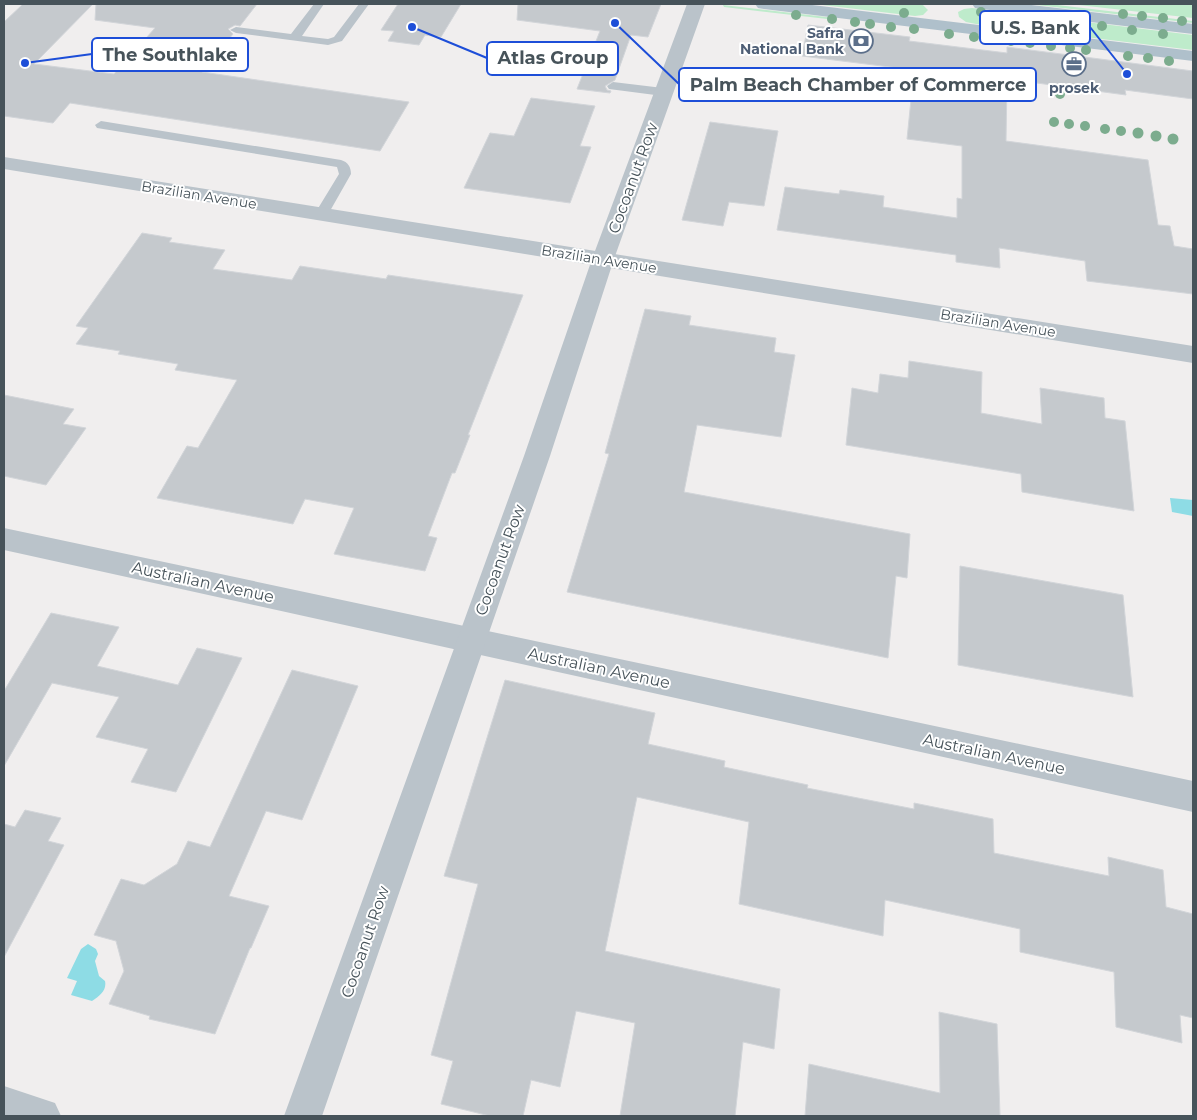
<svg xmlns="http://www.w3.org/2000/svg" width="1197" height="1120" font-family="Montserrat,sans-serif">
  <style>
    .green { fill: #beebcb }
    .water { fill: #8edce5 }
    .building { fill: #c5c9cd; stroke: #d2d5d9 }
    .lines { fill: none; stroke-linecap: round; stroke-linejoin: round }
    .service { fill: #bac3ca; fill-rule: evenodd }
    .minor { fill: #bac3ca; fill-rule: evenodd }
    .tertiary { fill: #bac3ca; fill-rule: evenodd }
    .primary { fill: #afc0cb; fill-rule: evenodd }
    .tree { fill: #7cac8e }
    .labels { text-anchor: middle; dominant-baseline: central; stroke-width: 4; stroke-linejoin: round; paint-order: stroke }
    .far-service-label { font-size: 14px; font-weight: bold; fill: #4e5e75; stroke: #fff; text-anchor: end }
    .far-street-label { font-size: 14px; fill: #47535a; stroke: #fff }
    .street-label { font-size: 16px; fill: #47535a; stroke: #fff }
    .leader { fill: none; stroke: #1d4ed8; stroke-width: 2 }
    .callout-dot { fill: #1d4ed8; stroke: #fff; stroke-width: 2 }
    .callout { fill: #fff; stroke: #1d4ed8; stroke-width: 2 }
    .callout-label { font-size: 18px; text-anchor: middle; font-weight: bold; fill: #47535a }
  </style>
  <rect width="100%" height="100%" fill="#f0eeee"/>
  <path class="green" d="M814 4H922L928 10 923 15 915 16Z
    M1028 4H1049L1193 21V23Z
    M1070 4H1193V18Z
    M723 5 835 18 836 20 724 7Z
    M972 8 1193 35V50L976 24 966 22 959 17 958 12 964 9Z"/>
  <path class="water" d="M1170 498 1193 500V516L1172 512Z
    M88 944 96 949 98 954 95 961 99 976 105 981C107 990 100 996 92 1001L71 995 77 981 67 978 81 949Z"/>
  <path class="building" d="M23 4H93L34 64 114 74 155 28 95 20 96 4H257L240 26 235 25 228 29 233 34 202 72 409 102 380 151 70 103 53 123 4 116V22Z
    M398 4H461L441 37 425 35 419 45 388 41 394 31 381 30Z
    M518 4H661L648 37 631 35 615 80 605 86 607 90 611 91 610 93 577 89 600 31 517 20Z
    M808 25 910 37 909 41 1007 53V47L1193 71V99L1125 90 1126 95 1007 79 1006 141 1148 160 1158 225 1170 226 1174 246 1193 249V294L1087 281 1085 261 999 248 1000 268 956 262V255L777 230 785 187 839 194 840 190 884 196 883 207 957 218V198L962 199V146L907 139 914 70 802 56Z
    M531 98 595 106 580 146 591 147 570 203 464 188 490 133 514 136Z
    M710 122 778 131 764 206 729 202 723 226 682 220Z
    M142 233 172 238 169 242 225 250 213 269 292 280 300 266 386 279 388 275 523 295 468 435H470L455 473H452L428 536 437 538 425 571 334 554 354 508 305 499 293 524 157 498 187 446 198 448 237 380 175 370 178 364 118 354 120 351 76 344 88 328 76 326Z
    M645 309 691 316 689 325 776 338 774 352 795 355 781 437 697 425 684 492 910 534 907 578 896 576 888 658 567 592 609 454 605 453Z
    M909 361 982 372 981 413 1042 424 1040 388 1104 398 1105 418 1125 421 1134 511 1022 492 1021 474 846 445 852 388 878 393 880 374 908 378Z
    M4 395 74 409 63 424 86 428 46 485 4 476Z
    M960 566 1123 595 1133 697 958 665Z
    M51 613 119 627 97 666 178 685 197 648 242 658 176 792 131 782 148 749 96 737 119 697 52 683 4 766V691Z
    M292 670 358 686 302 820 266 811 229 896 269 906 251 948H250L215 1034 149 1019 150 1016 109 1004 124 971 116 941 94 935 121 879 144 885 177 864 188 841 210 847Z
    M505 680 655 713 648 744 725 761 724 767 808 785 807 788 914 809V803L993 819 994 853 1109 876 1108 857 1163 870 1166 907 1193 914V1018L1180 1015 1182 1043 1116 1027 1114 972 1020 952V929L885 900 883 936 739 904 749 822 637 797 605 951 780 989 774 1049 743 1042 735 1116H620L635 1023 576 1011 560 1087 531 1080 523 1116H490L441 1104 453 1061 431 1055 478 884 444 876Z
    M25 810 61 818 48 841 64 845 4 957V824L15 827Z
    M939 1012 997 1024 1000 1116H805L809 1064 940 1093Z"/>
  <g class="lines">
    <path class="service" d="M314 4H324L302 36 328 39 334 37 359 4H369L342 41 328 45 236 33 230 30 236 27 291 34Z
      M613 82 663 88 669 92 663 96 609 89 607 86Z
      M101 121 341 160C348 162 351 167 351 174L326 218 321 219 314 215 339 174 337 167 97 128 95 125Z"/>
    <path class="minor" d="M4 157 1193 346V363L4 169Z
      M4 528 1193 781V812L4 550Z
      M4 1086 55 1103 61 1116H4Z"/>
    <path class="tertiary" d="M687 4H705L614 259 550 456 322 1116H284L524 456 592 259Z"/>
    <path class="primary" d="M755 4H804L1193 51V61L764 9 758 8Z
      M972 4H1023L1193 24V34L981 9 975 8Z"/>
  </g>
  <g class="tree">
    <circle cx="981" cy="12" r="5"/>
    <circle cx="904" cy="13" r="5"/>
    <circle cx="1123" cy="14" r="5"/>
    <circle cx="796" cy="15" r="5"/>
    <circle cx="1010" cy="15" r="5"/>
    <circle cx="1142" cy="16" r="5"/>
    <circle cx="1163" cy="18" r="5"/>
    <circle cx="832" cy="19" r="5"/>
    <circle cx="1182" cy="21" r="5"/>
    <circle cx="855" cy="22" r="5"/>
    <circle cx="870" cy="24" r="5"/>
    <circle cx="1102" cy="26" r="5"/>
    <circle cx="891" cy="27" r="5"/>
    <circle cx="914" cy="29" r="5"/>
    <circle cx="1132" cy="30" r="5"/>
    <circle cx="949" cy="34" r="5"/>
    <circle cx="1163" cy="34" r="5"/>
    <circle cx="974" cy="37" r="5"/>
    <circle cx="1011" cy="41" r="5"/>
    <circle cx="1030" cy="43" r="5"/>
    <circle cx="1051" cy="46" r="5"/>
    <circle cx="1070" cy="48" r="5"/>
    <circle cx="1086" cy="50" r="5"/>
    <circle cx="1128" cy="56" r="5"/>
    <circle cx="1148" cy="58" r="5"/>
    <circle cx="1169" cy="61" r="5"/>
    <circle cx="1060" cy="94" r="5"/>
    <circle cx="1054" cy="122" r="5"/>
    <circle cx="1069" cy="124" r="5"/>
    <circle cx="1085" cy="126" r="5"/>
    <circle cx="1105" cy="129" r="5"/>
    <circle cx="1121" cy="131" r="5"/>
    <circle cx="1138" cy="133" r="5.5"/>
    <circle cx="1156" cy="136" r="5.5"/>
    <circle cx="1173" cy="139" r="5.5"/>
  </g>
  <defs>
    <g id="bank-ring" transform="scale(1.25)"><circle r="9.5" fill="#fff" stroke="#5c6f8a" stroke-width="1.5"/><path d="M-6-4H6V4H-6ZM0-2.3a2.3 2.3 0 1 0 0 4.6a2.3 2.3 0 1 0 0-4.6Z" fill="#5c6f8a"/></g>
    <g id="office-ring" transform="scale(1.25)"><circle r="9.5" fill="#fff" stroke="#5c6f8a" stroke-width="1.5"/><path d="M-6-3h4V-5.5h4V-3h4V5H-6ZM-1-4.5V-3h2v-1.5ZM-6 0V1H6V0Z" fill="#5c6f8a"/></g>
  </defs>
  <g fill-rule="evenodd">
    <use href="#bank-ring" x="861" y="41"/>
    <use href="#office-ring" x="1074" y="64"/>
  </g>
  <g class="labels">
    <g class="far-service-label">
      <text x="844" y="33">Safra<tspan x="844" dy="16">National Bank</tspan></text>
      <text x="1074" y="88" text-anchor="middle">prosek</text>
    </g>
    <g class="far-street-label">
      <text transform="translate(199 195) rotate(9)">Brazilian Avenue</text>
      <text transform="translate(599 259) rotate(9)">Brazilian Avenue</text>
      <text transform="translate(998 323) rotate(9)">Brazilian Avenue</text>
    </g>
    <g class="street-label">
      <text transform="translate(633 178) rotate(-70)">Cocoanut Row</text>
      <text transform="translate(500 560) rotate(-70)">Cocoanut Row</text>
      <text transform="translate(203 582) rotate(12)">Australian Avenue</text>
      <text transform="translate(599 668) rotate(12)">Australian Avenue</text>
      <text transform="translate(994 754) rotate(12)">Australian Avenue</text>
      <text transform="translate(365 942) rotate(-71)">Cocoanut Row</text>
    </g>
  </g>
  <path class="leader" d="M1127 74L1090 27M25 63L92 54M412 27L487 58M615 23L679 84"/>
  <g class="callout-dot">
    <circle cx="1127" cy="74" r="5"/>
    <circle cx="25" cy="63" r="5"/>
    <circle cx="412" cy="27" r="5"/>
    <circle cx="615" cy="23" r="5"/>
  </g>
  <g class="callout">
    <rect x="980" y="11" width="110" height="33" rx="5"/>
    <rect x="92" y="38" width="156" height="33" rx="5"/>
    <rect x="487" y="42" width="131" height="33" rx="5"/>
    <rect x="679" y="68" width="357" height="33" rx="5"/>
  </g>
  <g class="callout-label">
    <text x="1035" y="34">U.S. Bank</text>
    <text x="170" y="61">The Southlake</text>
    <text x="553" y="64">Atlas Group</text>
    <text x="858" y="91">Palm Beach Chamber of Commerce</text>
  </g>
  <rect width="1197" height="1120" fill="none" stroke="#47535a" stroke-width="10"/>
</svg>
